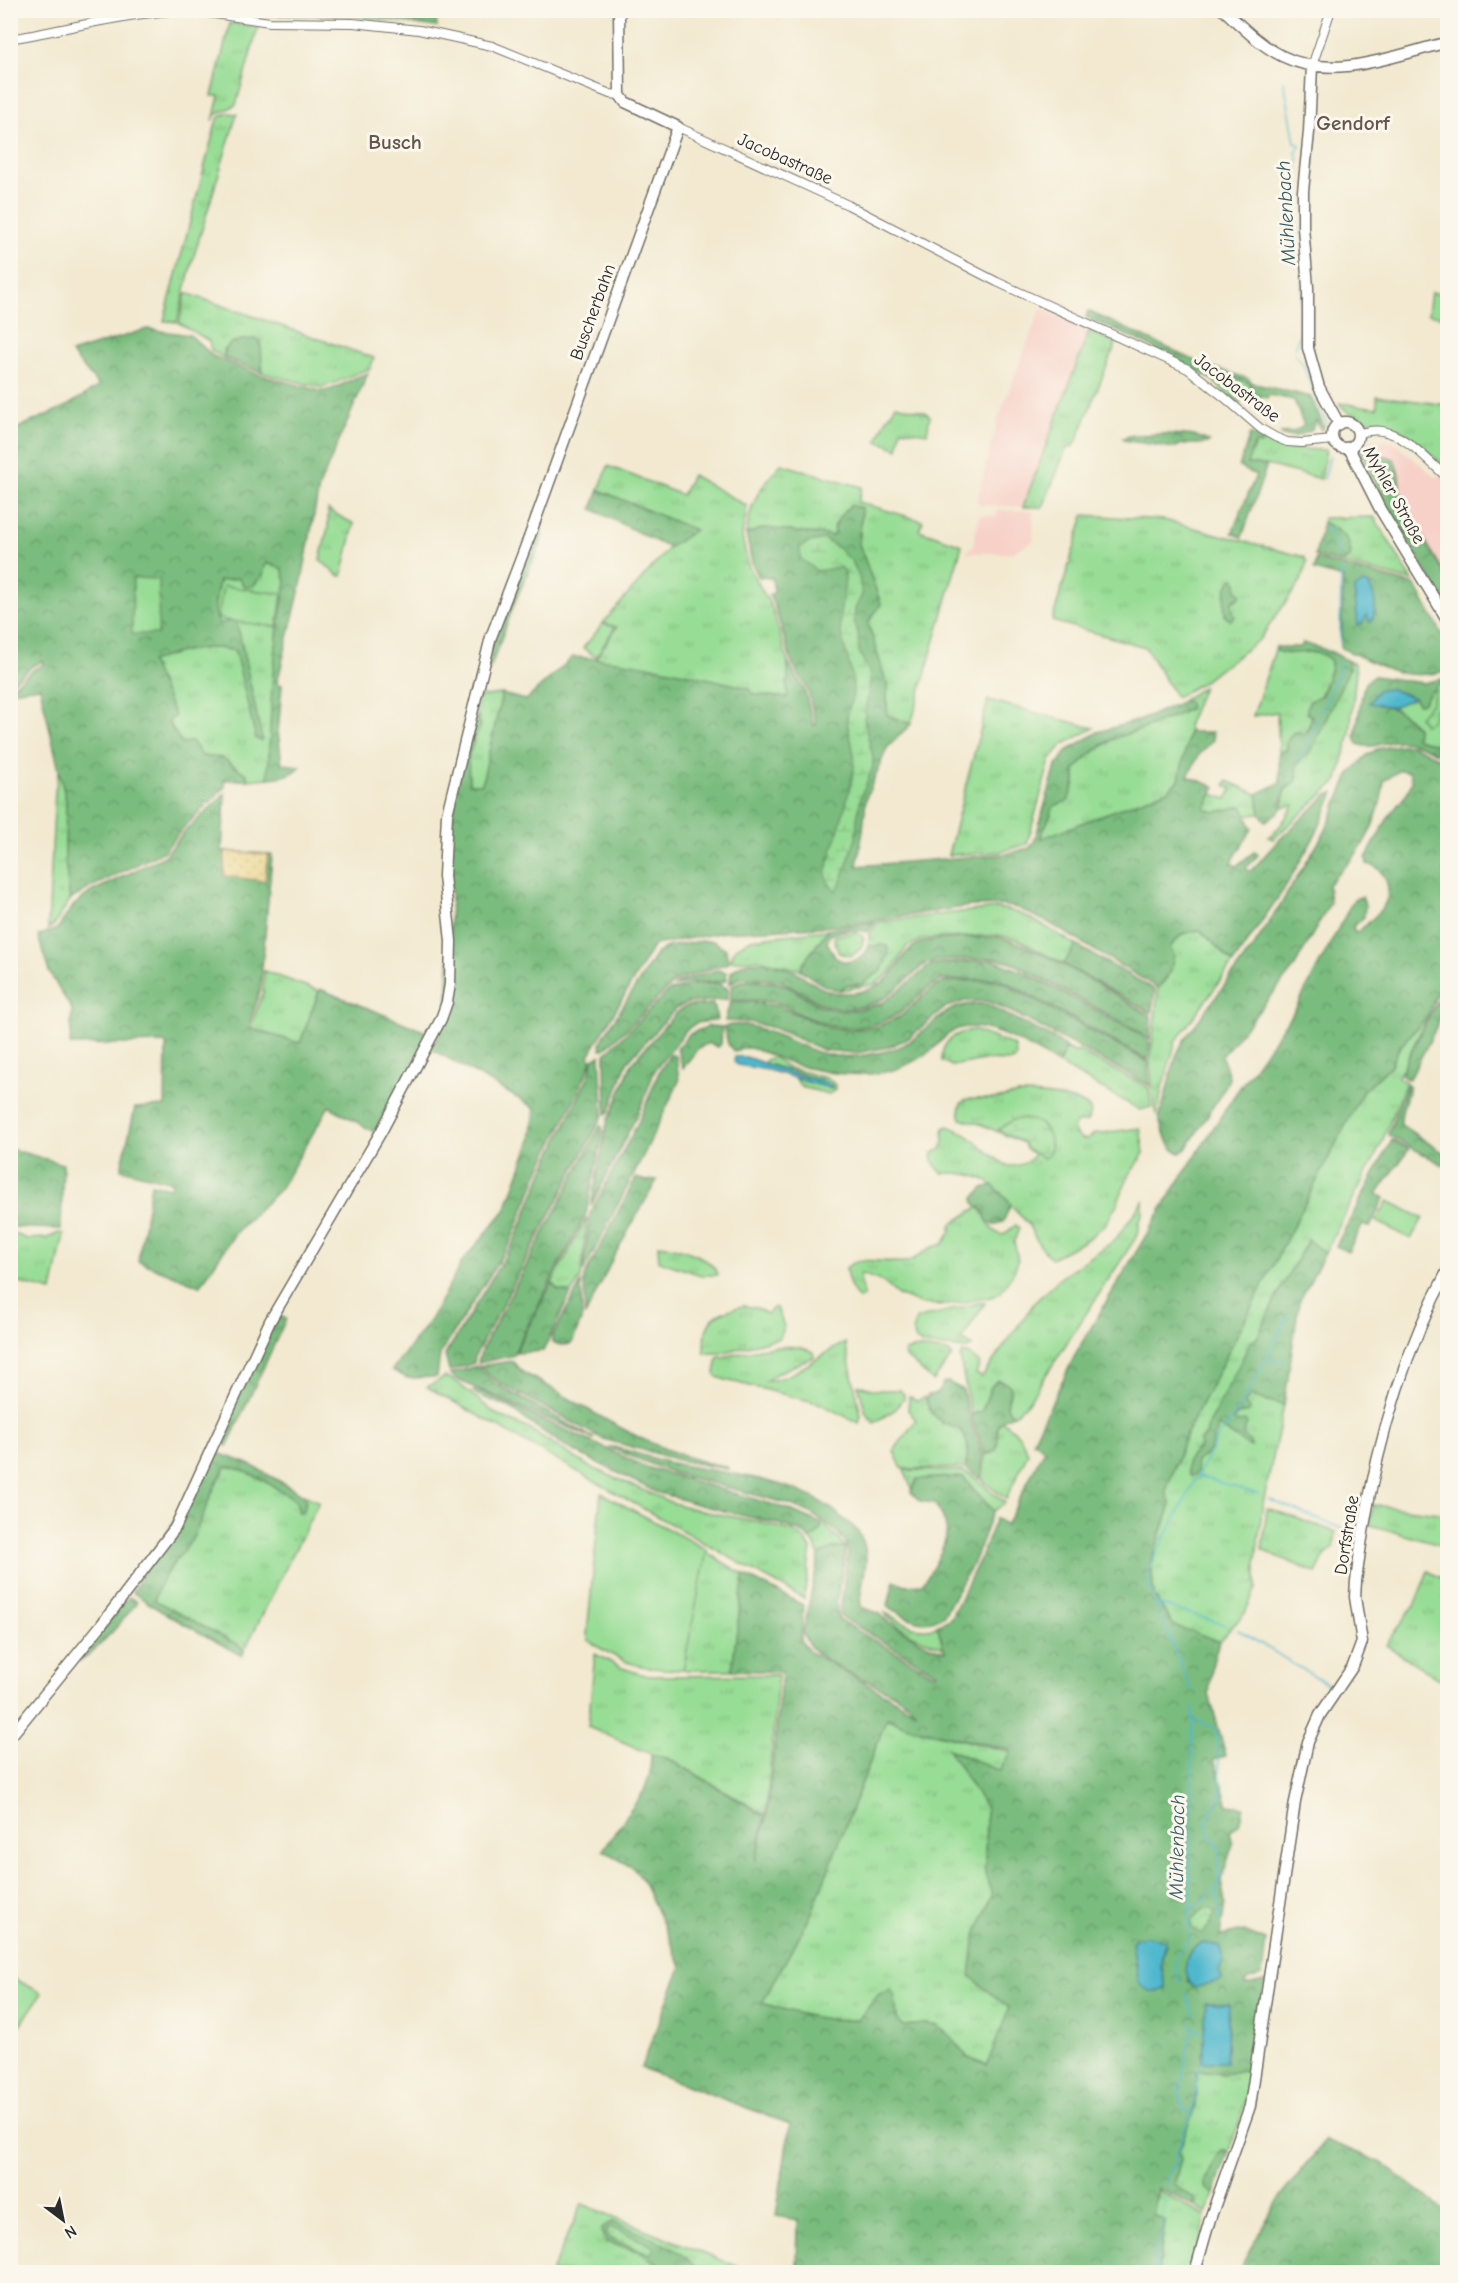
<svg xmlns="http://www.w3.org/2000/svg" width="1458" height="2283" font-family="'Comic Neue',sans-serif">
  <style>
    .built { fill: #f7d1c8 }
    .grass { fill: url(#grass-tufts); stroke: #628460; stroke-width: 1.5 }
    .forest { fill: url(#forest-crowns); stroke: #527454; stroke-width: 1.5; fill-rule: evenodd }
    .wetland { fill: url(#wetland-marsh); stroke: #628460; stroke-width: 1.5 }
    .sand { fill: url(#sand-dots); stroke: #8c8264; stroke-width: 1.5 }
    .garden { fill: #98dd95; stroke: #628460; stroke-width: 1.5 }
    .water { fill: #50b8cd; stroke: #3e727c; stroke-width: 1.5 }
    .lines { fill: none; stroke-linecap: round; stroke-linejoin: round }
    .stream { stroke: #50b8cd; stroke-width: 1.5 }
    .minor-casing { stroke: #716e65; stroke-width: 10 }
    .major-casing { stroke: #716e65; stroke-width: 13 }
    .minor { stroke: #fff; stroke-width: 8 }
    .major { stroke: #fff; stroke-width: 10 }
    .labels { text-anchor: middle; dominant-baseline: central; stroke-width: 6; stroke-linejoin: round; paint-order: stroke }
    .street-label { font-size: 18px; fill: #2b2b2b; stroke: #fbf7ec }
    .water-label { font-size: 20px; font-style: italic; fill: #385c64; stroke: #fbf7ec }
    .quarter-label { font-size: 21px; font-weight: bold; fill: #65564e; stroke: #fbf7ec }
  </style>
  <defs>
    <pattern id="grass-tufts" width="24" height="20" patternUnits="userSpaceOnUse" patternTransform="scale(1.5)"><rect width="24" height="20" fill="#98dd95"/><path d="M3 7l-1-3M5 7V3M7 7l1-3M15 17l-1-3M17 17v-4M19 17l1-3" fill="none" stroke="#83be81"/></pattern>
    <pattern id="forest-crowns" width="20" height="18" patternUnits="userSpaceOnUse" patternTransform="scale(1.5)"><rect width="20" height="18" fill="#7abc7e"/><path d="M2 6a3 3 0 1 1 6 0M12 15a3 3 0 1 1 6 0" fill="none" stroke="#649967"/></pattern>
    <pattern id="wetland-marsh" width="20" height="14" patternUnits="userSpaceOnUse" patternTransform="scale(1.5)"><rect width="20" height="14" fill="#98dd95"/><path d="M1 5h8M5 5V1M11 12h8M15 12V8" fill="none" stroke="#83be81"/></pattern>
    <pattern id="sand-dots" width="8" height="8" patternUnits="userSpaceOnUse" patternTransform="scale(1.5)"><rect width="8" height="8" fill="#eeda9e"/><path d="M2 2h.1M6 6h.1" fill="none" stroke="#cb8" stroke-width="1.8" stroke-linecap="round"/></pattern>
  </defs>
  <rect width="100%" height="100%" fill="#fbf7ec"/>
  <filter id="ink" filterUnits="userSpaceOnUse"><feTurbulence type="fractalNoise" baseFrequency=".0167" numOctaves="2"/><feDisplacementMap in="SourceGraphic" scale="12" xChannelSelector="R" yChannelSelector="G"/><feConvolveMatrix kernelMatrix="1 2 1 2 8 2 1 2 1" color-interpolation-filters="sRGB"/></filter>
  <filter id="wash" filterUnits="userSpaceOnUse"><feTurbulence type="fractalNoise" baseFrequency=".008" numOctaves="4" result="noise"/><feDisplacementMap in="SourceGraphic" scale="24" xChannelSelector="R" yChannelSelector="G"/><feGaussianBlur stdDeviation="1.35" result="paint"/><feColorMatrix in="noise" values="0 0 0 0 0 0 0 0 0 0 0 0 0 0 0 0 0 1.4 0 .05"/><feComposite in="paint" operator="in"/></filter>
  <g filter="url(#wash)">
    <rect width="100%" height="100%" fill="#f2e9d0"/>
    <path class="built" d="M1041 308 1089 331 1023 507 979 505 977 501 998 419Z
      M1372 440H1387L1394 443 1437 478 1447 464V610L1376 492 1375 486 1360 455 1366 442Z
      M997 510 1033 511V541L1011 553H967L969 548H972L980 515 996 516Z"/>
    <path class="grass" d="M230 23 258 27 236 105 215 115 213 121 219 96H212Z
      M228 113 237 114 192 262 177 322 164 321 216 123 219 117Z
      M1431 292 1447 295V317L1428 314Z
      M186 293 374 358 370 369C352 372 337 386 319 387L262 373 261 341 224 349V358L211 350 209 341 179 323Z
      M1089 331 1116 343 1075 445 1066 449 1043 507H1023Z
      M1213 371 1250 383 1251 394 1235 388 1234 396 1241 403 1238 405 1211 379Z
      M1377 396 1447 405 1448 464 1445 467C1430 454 1416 438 1398 429 1378 419 1353 423 1339 403L1377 408Z
      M896 405 925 412 930 416 927 433 901 429 898 449 877 441 885 422Z
      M1263 441 1292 449 1326 450 1321 479 1267 465 1246 464 1256 443 1260 445Z
      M781 464 862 487 858 502 923 521 919 530 962 545 911 724 887 715V685L868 623 881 604 859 544 862 508 835 524 833 536 765 528 746 534C751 500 759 489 781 464Z
      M608 466 682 495 692 475 747 506 742 537 748 565 772 608 788 662 787 698 752 694 596 658 617 627 603 623 669 548 694 530 599 490Z
      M328 510 354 524 342 576 338 575 320 560 328 528Z
      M1084 515 1164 520 1304 557 1307 562 1301 581 1259 640 1201 683 1176 697 1145 647 1052 621Z
      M1374 517 1413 581 1341 563 1349 558 1337 530 1323 522V518Z
      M265 563 282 568 286 582 278 628 272 685 268 778 248 780 247 775 222 758 202 756 182 744 168 721 150 661C175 652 209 643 235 651L239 663 245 659 239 632 228 622 219 625C212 610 216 597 219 581L229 578H239Z
      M1276 647 1277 651C1295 657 1316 645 1331 661V668L1306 733 1294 732 1288 738 1287 749 1279 754 1277 712 1253 716Z
      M1348 661 1354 664 1356 671 1350 733 1338 780 1273 839 1269 837 1281 825 1294 805 1283 807 1285 789 1295 783 1298 777 1295 770 1297 765 1316 739 1349 669Z
      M1203 687 1188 724 1189 732 1184 763 1179 780 1168 790 1039 840 1054 806 1075 783V769L1089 755 1115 738 1152 726 1161 720 1176 716 1183 700Z
      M1440 690C1450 703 1449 721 1445 734L1447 739V751L1435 744 1416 739 1417 728 1409 718 1392 707 1414 698 1419 704 1431 691Z
      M502 694 482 784H469L468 756 480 725 477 714 478 697Z
      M988 700 1094 728 1062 745 1050 760 1027 844 999 852 948 855Z
      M59 771 66 800 65 861 70 900 54 925 48 929 55 791Z
      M1227 781 1257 794 1260 814 1246 815 1242 806 1216 812 1205 809 1212 794 1227 799 1232 789 1225 785Z
      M997 908C1025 911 1051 931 1076 945L1064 964 1018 940 1000 935 924 939 907 946 891 971 876 984 840 990 846 985H858L882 970 889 951 881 945 869 947V934L878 922Z
      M828 930 803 963 801 970 759 959 730 961 735 949 751 939Z
      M1200 930 1233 963 1176 1041 1162 1088 1157 1114 1154 1108 1150 1064 1158 988 1167 978 1170 947 1182 934Z
      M264 971 319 991 300 1043 250 1029 263 992Z
      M1428 1015 1398 1078 1406 1082 1380 1147 1325 1253 1307 1241 1278 1294 1257 1338 1250 1396 1284 1405 1262 1508 1256 1560V1588L1245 1613 1219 1641 1205 1638 1173 1625 1154 1595 1151 1562 1171 1505 1166 1491 1186 1434 1363 1091 1390 1067 1399 1048Z
      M973 1030 1010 1044 1015 1047 1016 1058 1012 1061 983 1060 952 1066 942 1061C940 1042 955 1033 973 1030Z
      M1066 1048 1074 1052H1081L1149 1088 1151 1107 1140 1110 1059 1064Z
      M1018 1094C1029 1094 1111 1096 1086 1122H1079L1073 1126 1075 1134 1082 1139H1088L1094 1134 1140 1128 1144 1153 1128 1177 1117 1204 1105 1225 1086 1240 1052 1258C1040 1250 1035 1236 1028 1224 1024 1218 1017 1213 1012 1207 990 1178 978 1172 942 1173 936 1167 931 1161 933 1153L941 1149 944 1142 943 1129 948 1126C975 1135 985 1155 1009 1166 1019 1166 1029 1164 1034 1154L1026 1149 1024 1143C1002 1136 984 1122 961 1119 953 1092 978 1100 993 1099 1002 1098 1010 1096 1018 1094Z
      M1143 1201V1216L1139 1221V1230L1135 1239 1027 1404 1013 1415C1004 1408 1007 1403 1010 1392L991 1387 982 1411 971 1415 960 1357 963 1353 969 1355 980 1363 976 1374 982 1377 1035 1302 1059 1279 1115 1240Z
      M978 1207C989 1216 987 1232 1003 1235L1016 1225 1019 1228 1014 1242 1018 1261 1014 1272 1001 1292 991 1297 948 1305 920 1304 898 1295 883 1282 863 1274 860 1275C859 1283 865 1289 863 1297L859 1299C851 1291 847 1279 846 1268 858 1254 887 1264 905 1262 914 1261 918 1256 925 1251 930 1247 937 1246 943 1244L950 1233 952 1224Z
      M587 1217 581 1278 571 1293 558 1290 552 1283Z
      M10 1232 27 1239 47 1238 59 1233 64 1234 52 1291 11 1281Z
      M658 1245C675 1246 713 1256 717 1275H701L659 1261Z
      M979 1303H985L961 1340 972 1345 968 1349 923 1345 916 1340 913 1332 916 1319Z
      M744 1306 757 1308 767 1314 773 1308H777L784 1326 779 1338 720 1353H704C703 1320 714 1312 744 1306Z
      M845 1343 861 1415 859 1423 818 1403 726 1380 717 1377 715 1373 718 1358C743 1352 790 1339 813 1352L814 1357 777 1373 766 1381C795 1379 819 1354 845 1343Z
      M919 1348 948 1352 952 1356 933 1381 904 1355 905 1351Z
      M445 1377 454 1380 496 1414 531 1430 588 1466 670 1502 701 1511 760 1522 795 1532 805 1540 811 1549 804 1599 427 1387Z
      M858 1385 876 1390H899L904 1394V1398L896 1409 874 1423 866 1413Z
      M909 1396 917 1401 925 1397C933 1428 963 1419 968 1444 969 1452 966 1460 966 1468L902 1469 894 1451 916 1420 908 1410Z
      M1001 1421C1014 1427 1023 1440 1028 1453L1006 1499 983 1481 985 1455 992 1453 997 1428Z
      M226 1467C242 1465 275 1488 290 1496 296 1501 299 1504 298 1512L306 1501 304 1495 319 1502 244 1651 240 1646 156 1601 154 1598 162 1579 193 1538 209 1497Z
      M904 1470 963 1471 971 1475 1005 1503 993 1511 963 1477 917 1479 911 1492V1487Z
      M1373 1505 1447 1514V1547L1370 1525Z
      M1267 1508 1336 1532 1334 1547 1325 1555 1316 1573 1262 1550Z
      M822 1524 840 1539 845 1547C834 1547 827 1549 819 1556L814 1543 810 1539 814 1537Z
      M706 1552 744 1575 732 1670H683Z
      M1428 1571 1447 1581V1684L1386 1645 1414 1606Z
      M885 1613C900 1620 922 1637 937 1625L944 1647C924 1641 898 1631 885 1613Z
      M595 1654 622 1668 648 1676 778 1675 766 1815 670 1759 651 1754 588 1727Z
      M887 1718 909 1727 1011 1752 1000 1771 949 1750 986 1808 985 1874 992 1895 974 1941 1009 2008 988 2066 968 2058 951 2037 926 2024 903 2026 897 2020 895 1997 879 1994 858 2020C824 2022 794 2013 762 2003L810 1917Z
      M1247 2069C1248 2098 1240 2123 1229 2150H1222L1214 2194 1207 2214 1194 2206 1196 2203 1174 2184 1181 2159 1179 2151 1195 2106 1197 2070 1224 2074Z
      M1158 2191 1206 2217 1192 2272H1158L1165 2222 1153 2215Z
      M582 2204 751 2272H551Z"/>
    <path class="forest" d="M235 11 387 10 436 18 437 27 345 15H260Z
      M1088 311 1200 363 1249 379 1251 383 1311 397 1324 427 1321 430 1316 420 1311 431 1296 436H1282L1280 433 1293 432 1304 426 1294 400 1269 395 1267 398 1251 394 1250 383 1213 371 1211 379 1140 341 1086 317Z
      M147 329 190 335 213 356 259 375 320 391C333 392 353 377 368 373L319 487 302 580 277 683 282 685 278 732 282 764 301 766C292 776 281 777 268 778L272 685 278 628 286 582 282 568 266 563 263 575 253 586 244 587 239 578 219 581C216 596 212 610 219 624L235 620 239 632 262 739 261 741 256 739 235 651C209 643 175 652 151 662L175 716 168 722 182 744 192 741 202 756 222 758 247 775 248 780H224L225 787 184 827 163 852 91 887 70 900 65 861 66 800 40 687 11 691V688C21 679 32 669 45 664L43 661 34 665 11 683V431L69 405 99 386 71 353Z
      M253 339 261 341 262 373 224 358C225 340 238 340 253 339Z
      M1167 434C1181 435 1198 434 1209 442L1203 444H1182L1174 448 1124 440 1123 438 1133 435Z
      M1250 434 1263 441 1260 445 1255 443 1247 464 1267 465 1242 537 1232 533 1256 475 1239 467Z
      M1364 448 1394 459 1399 475 1401 501 1447 577V606C1435 583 1358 465 1361 449Z
      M599 490 695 530 669 548 592 509Z
      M850 506 862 508 859 544 881 604 868 623 887 685V715L911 724 887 748 866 798 863 830 857 866 1006 854 1030 848 1035 840 1056 766 1067 751 1098 732 1143 719 1183 701H1188L1190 708C1167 722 1141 728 1116 738 1100 744 1087 757 1075 769V783L1068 801 1054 806 1040 839 1168 790 1179 780 1189 732H1212L1213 740 1199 755 1188 776 1215 787 1205 809 1216 812 1242 806 1252 829 1231 863 1236 866 1255 851 1258 855 1245 869 1251 871 1277 842 1327 795 1334 793 1316 834 1284 889 1233 963 1200 930 1182 934 1170 947 1174 955 1171 971 1158 988 1051 924 1018 908 1002 905 971 906 837 926 725 932 654 945 592 1050 589 1056 592 1060 581 1086 541 1167 510 1243 440 1354 437 1377 407 1378 392 1370 430 1320 462 1262 506 1209 531 1140 535 1108 430 1048 437 1039 447 1015 451 897 450 836 456 789 477 714 480 725 468 756 469 784H482L502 694 526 700 573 657C633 660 690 674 748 688L753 694 787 698 788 662 805 691 813 725H816L808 690 791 661 775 607 769 595 774 593 772 578 759 577 752 563 746 534 765 528 833 536C836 522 839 515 850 506Z
      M1323 522C1338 530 1354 538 1350 558L1341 563 1315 556Z
      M540 526 542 533 540 545 516 599 491 666 487 673 490 648Z
      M1316 559 1415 585 1447 643V671C1398 682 1384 666 1341 648L1343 578 1314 570Z
      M1233 578 1237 582V590L1241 594 1239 598 1232 602V609L1235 617 1230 620 1225 616C1224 604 1223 587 1233 578Z
      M1303 643 1332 652 1348 661 1349 669 1311 752C1303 760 1292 762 1298 776L1295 783 1285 789C1280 813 1286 806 1266 821L1260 814 1257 794 1280 783 1279 754 1287 749 1288 738 1294 732 1307 733 1312 716 1307 713C1306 700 1312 700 1322 695L1331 668V661C1316 644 1295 658 1277 651L1276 647H1301Z
      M1374 676 1423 683 1447 678V700L1440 690 1431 691 1423 703 1419 704 1414 698 1391 689 1370 703C1390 704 1405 712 1417 728L1416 739 1435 744 1447 751V759C1432 751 1415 740 1396 741 1382 742 1372 750 1358 744L1355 736 1363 690 1365 683Z
      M1399 745H1412L1447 762V969L1428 1015 1399 1048 1390 1067 1363 1091 1186 1434 1166 1491 1171 1505 1151 1562 1154 1595 1173 1625 1219 1641 1212 1666 1209 1694 1226 1756 1214 1759 1228 1805 1244 1807 1239 1824 1230 1832 1233 1844 1221 1880 1225 1903 1220 1936 1244 1931 1266 1940 1262 1975 1249 1979 1244 1983 1245 1985 1265 1981 1247 2069 1224 2074 1197 2071 1195 2106 1179 2151 1181 2159 1174 2184 1195 2199 1196 2203 1194 2206 1157 2188 1153 2215 1165 2221 1158 2272H797L798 2220 776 2216 790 2124 641 2068 681 1967 669 1937 642 1879 633 1868 603 1850 644 1791 650 1773 651 1754 670 1759 765 1816 755 1862 767 1815 782 1672 732 1670 744 1575 803 1605 801 1641 810 1652 916 1712C895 1684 810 1668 803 1632L819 1556C827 1549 834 1547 845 1547 847 1571 831 1597 839 1620L935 1675 937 1673 841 1617 840 1612 848 1553 846 1542 837 1532 809 1512 789 1504 674 1473 610 1448 614 1447C633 1452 653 1459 672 1463 731 1476 797 1476 844 1519 850 1524 857 1529 860 1535 874 1559 858 1584 861 1607L880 1614 889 1623 927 1645 945 1651 937 1625 950 1619 979 1561 996 1518 1006 1525 1008 1522 1044 1449 1033 1441 1077 1351 1169 1197 1234 1096 1295 1010 1354 899 1362 897 1365 905 1364 917 1352 928 1356 933C1373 919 1397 902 1385 878 1380 869 1377 866 1367 864L1366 858 1389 816 1406 795 1412 782 1410 772 1400 770 1384 781C1381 809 1370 839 1351 860 1343 869 1335 875 1328 885L1330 903 1293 969 1222 1056C1223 1063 1229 1072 1229 1078 1229 1083 1192 1140 1186 1149L1180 1153 1173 1149 1166 1138 1159 1119 1176 1056 1184 1040 1253 947 1282 902 1325 832 1349 775 1367 755 1377 749ZM887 1718 909 1727 1011 1750 1000 1771 948 1749 986 1808 985 1874 992 1895 974 1941 970 1976 1009 2008 987 2065 968 2058 951 2037 938 2026 926 2024 903 2026 897 2020 895 1997 891 1989 879 1994 858 2020C824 2022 795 2013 762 2003L810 1917ZM1166 1945C1159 1960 1163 1973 1166 1988L1135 1966 1134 1954ZM1220 1946C1226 1961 1222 1959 1219 1972L1221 1980 1194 1988 1188 1981ZM1206 2003 1229 2004 1226 2062Z
      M225 794 222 851H225V876L265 881 268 854 272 855 260 991 248 1028 300 1043 320 989 429 1033 374 1132 329 1106 280 1189 236 1232 200 1286 138 1261 151 1184 170 1188 172 1182 121 1169 135 1108 165 1106 166 1043 70 1045 72 1010 49 972 38 936 57 929 74 905 91 892 165 856 183 833Z
      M875 922 867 932C856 928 841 931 830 935L827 942 835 957C847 966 863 961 869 947L881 945 887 946 889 951 882 970 862 984 846 985 840 990C825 988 813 979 801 970L803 963 828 930Z
      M999 937C1048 951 1105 990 1151 1016L1150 1040 1140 1032 1015 964 994 958 934 961 924 965 885 998 862 1007 842 1009 821 1004 791 986 778 980 739 978 730 984 731 972C734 970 738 966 742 964 758 958 786 966 800 974 812 982 825 993 841 993 860 994 882 988 893 972 902 960 906 948 921 943 936 937 981 938 999 937Z
      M701 941H713L726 949 728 963 676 980 634 1022 604 1049H601L600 1044 606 1033 657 953 667 947Z
      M1076 945 1155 990 1151 1013 1064 964Z
      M993 960 1026 973 1140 1034 1150 1043 1148 1060 1006 982 996 979 942 980 932 985 900 1013 879 1023 855 1028 831 1026 802 1015 778 1003 755 1000H731V987L740 981 775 982 789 987 820 1006 841 1011 862 1009 884 1002 932 964Z
      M717 970 726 972 727 981 690 983 674 986 678 982Z
      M970 981H994L1004 983 1148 1062 1149 1085 1016 1014 987 1001H965L946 1007 910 1037 889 1047 855 1053 823 1050 774 1028 749 1022 725 1021 730 1002H753L777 1006 830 1028 854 1030 879 1026 901 1016 934 987 945 982Z
      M1447 981C1448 1016 1426 1044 1412 1075L1409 1079 1405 1078 1401 1073Z
      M718 983 728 989V999L687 1003 675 1009 627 1062 609 1113 606 1114 605 1054 669 991 691 985Z
      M712 1004 715 1008 717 1020 696 1023 685 1031 655 1070 639 1111 591 1206 608 1118 611 1115 632 1063 677 1012 687 1006Z
      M986 1004 1057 1040 1066 1048 1058 1064C1034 1049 977 1013 950 1033 943 1037 939 1044 933 1049 918 1060 898 1071 879 1073 851 1077 820 1072 793 1064 779 1059 765 1052 750 1048H741L734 1052 728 1044 724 1027C750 1016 796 1046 820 1053 832 1056 845 1057 857 1056 875 1054 896 1051 910 1041 941 1021 943 1002 986 1004Z
      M709 1026 722 1027 721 1044 718 1047 709 1043 698 1048 683 1068 677 1049 689 1034Z
      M600 1055 603 1115 475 1356 474 1363 449 1371 445 1355 514 1242 546 1165 589 1075 593 1059Z
      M670 1055H674L676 1057 679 1081 644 1154 583 1272 590 1214 639 1121 659 1072Z
      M1407 1084 1409 1085C1408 1099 1399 1111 1401 1125L1447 1155V1167L1388 1135Z
      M601 1125 603 1131 586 1214 519 1342 514 1355 478 1363 481 1351Z
      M1392 1140 1409 1149 1377 1194 1384 1198 1370 1227 1362 1225 1348 1252 1336 1246Z
      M11 1149 63 1164 61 1229 11 1227Z
      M636 1178 646 1181 657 1180 614 1256 585 1316 584 1277Z
      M993 1185 1011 1204 1003 1222 993 1225 987 1221 984 1211 974 1203V1198L983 1188Z
      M1308 1240 1325 1253 1299 1302 1284 1405 1250 1396 1244 1404 1249 1409V1412L1238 1414 1233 1419 1236 1423 1245 1421 1247 1423 1243 1436 1250 1442 1251 1447C1238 1442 1231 1432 1218 1426 1214 1439 1210 1457 1196 1461L1197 1472 1192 1476 1189 1475C1184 1463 1189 1454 1200 1447L1199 1441 1206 1434 1209 1422 1217 1409 1250 1343 1257 1338 1278 1294Z
      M552 1283 558 1290 571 1293 543 1351 516 1353 519 1344Z
      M581 1283 582 1318 572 1343C566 1346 558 1346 552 1341V1337Z
      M279 1316 286 1319 227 1446 220 1440 264 1340Z
      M512 1361 522 1372C594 1410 644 1451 727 1467L728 1469 683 1461 603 1439 496 1381 479 1366Z
      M476 1366 496 1384 595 1439 460 1381 450 1374Z
      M997 1380 1007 1383 1011 1387C1010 1400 1002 1406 1013 1415 989 1424 1002 1431 996 1450L985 1455 971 1415 982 1411 991 1387Z
      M948 1382 963 1390 968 1413 983 1456 981 1479 966 1468 968 1445 961 1430 942 1423 931 1412 926 1400 928 1395 937 1394 943 1383Z
      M476 1389 646 1467 788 1509 822 1524C821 1531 817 1536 810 1539L800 1531 779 1524 700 1505 656 1492 572 1450 531 1424 511 1408 478 1395 473 1391Z
      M215 1452 249 1464 304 1495C306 1501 306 1507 302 1513L298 1512C299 1504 296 1501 290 1496 275 1488 242 1465 226 1467 210 1489 205 1516 192 1539 187 1549 178 1556 172 1565 164 1575 159 1586 155 1598L156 1601 240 1646 244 1651 242 1656 161 1611 132 1592Z
      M963 1477 993 1511 974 1560 944 1615C924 1630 905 1617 888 1606L894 1581 906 1585 922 1584C930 1574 949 1542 946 1528 945 1519 940 1511 934 1503L920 1501 911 1492 917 1479Z
      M129 1597 137 1602C120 1625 103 1643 81 1661L77 1660Z
      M1326 2140 1382 2163 1447 2212V2272H1238L1277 2201Z
      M1222 2150H1229L1214 2194 1207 2189 1205 2183 1217 2155Z
      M613 2222C644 2235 679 2246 701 2272H669L638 2251 606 2242 601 2231 605 2225Z"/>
    <path class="wetland" d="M824 539 840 549 844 555 851 560 859 576 862 595 855 609 854 621 858 633 859 652 869 671 870 680 864 720 873 757V767L861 797 857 820 856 838 841 882 836 891 828 882 826 873C835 838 848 804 854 767 857 751 847 735 847 718 847 709 853 702 853 692 854 668 842 648 840 625 839 607 846 590 845 571L839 567 817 571 800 558V547L810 542Z
      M1444 682 1447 683V701L1440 704 1431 721 1424 724 1419 717 1432 702 1436 686Z
      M857 932 864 938 861 948 852 956 839 953 834 940 835 936Z
      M773 1057 789 1068 829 1079 835 1085V1090L829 1094 801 1087 796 1079 831 1088C813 1075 786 1070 764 1063L766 1060Z
      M1023 1119C1043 1120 1054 1133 1049 1154L1044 1158 1026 1149 1024 1143 998 1130 1013 1120Z
      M1204 1909H1211L1215 1913 1210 1925 1202 1933 1197 1932 1191 1927V1921Z
      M608 2227 621 2231 651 2245 654 2249 650 2254 646 2252 611 2239 605 2233Z"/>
    <path class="sand" d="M225 851 268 854 265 881 224 876Z"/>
    <path class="garden" d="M133 578 159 579 158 634H132Z
      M223 586 282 594 277 627 218 619Z
      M603 624 615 627 596 657 583 648Z
      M1388 1201 1423 1218 1411 1239 1376 1221Z
      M601 1493 707 1550 683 1670C640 1669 626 1665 589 1641L587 1634Z
      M11 1977 42 1993 11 2039Z"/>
    <path class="water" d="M1363 583 1368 584C1376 596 1377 610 1371 622H1369L1367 615 1362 624 1358 625 1354 589Z
      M1391 689 1414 698 1392 707 1369 703 1378 690Z
      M735 1057H746C765 1063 785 1072 805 1077 816 1080 823 1079 832 1086V1089L768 1070 738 1065 734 1062Z
      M1146 1936 1166 1940 1162 1954 1161 1967 1166 1988C1155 1995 1147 1991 1139 1984L1132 1943 1135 1938Z
      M1203 1943 1220 1946C1226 1961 1222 1959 1219 1972L1221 1980 1194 1988C1182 1972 1182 1951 1203 1943Z
      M1206 2003 1229 2004 1226 2062H1203Z"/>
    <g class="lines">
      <path class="stream" d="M1284 81 1295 142 1300 145 1296 152 1298 157 1295 196 1299 239
        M1295 348 1300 333 1302 282
        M1294 354 1302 362 1327 424
        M1324 479 1330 456
        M1325 527 1333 537 1340 558
        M1340 642 1341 570
        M1298 762 1339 673V663
        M1267 1357 1288 1315
        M1198 1476 1258 1494
        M1268 1499 1355 1534
        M1156 1603 1226 1625
        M1238 1630 1327 1684
        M1191 1690 1147 1582 1151 1564 1219 1435 1237 1412 1267 1357 1283 1363
        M1217 1887 1220 1919
        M1189 1910C1205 1902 1206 1896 1219 1885L1220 1871 1217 1865 1220 1849 1210 1834 1206 1824 1211 1811 1222 1795 1216 1730 1212 1726 1192 1720
        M1181 1982C1171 1966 1175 1952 1189 1941L1193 1706
        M1186 1993 1194 2015
        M1192 2027 1204 2034
        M1192 2111 1199 2068 1204 2061
        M1166 2185V2178L1177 2162 1175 2156C1181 2148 1179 2139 1184 2131 1188 2124 1190 2120 1191 2112L1182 2110 1183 2104 1180 2100 1182 2097 1179 2093 1192 2027 1190 2022
        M1157 2272 1154 2252 1162 2233V2213L1166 2200"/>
    </g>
  </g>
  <g filter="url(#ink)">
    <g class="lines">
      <g class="minor-casing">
        <path id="minor" d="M187 10 270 22 353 23 419 30 492 46 610 94 620 95
          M10 39C68 29 126 13 184 10
          M1312 66 1331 10
          M678 127 848 205 997 282 1188 369 1224 397 1261 429 1275 437 1287 442 1302 443 1333 440
          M1358 433C1366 432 1374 429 1382 431 1407 435 1429 462 1448 478"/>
      </g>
      <g class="major-casing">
        <path id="major" d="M1224 10C1242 27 1260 45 1282 56 1333 82 1396 55 1448 42
          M1312 66 1309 132 1303 191V227L1308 287V348L1319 387 1339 424
          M1332 435a13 13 0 1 1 26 0a13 13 0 1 1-26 0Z
          M1349 448 1380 509 1448 621
          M10 1737 102 1624 175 1528 270 1321 381 1132 441 1019 447 1002 450 984 451 941 444 876 447 814 491 637 530 535 678 127 625 102 620 95 619 10
          M1195 2272 1210 2219 1250 2106 1295 1802 1308 1742 1320 1715 1353 1666 1362 1642 1355 1597 1356 1581C1369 1474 1396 1365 1448 1270"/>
      </g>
      <use href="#minor" class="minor"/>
      <use href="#major" class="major"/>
    </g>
  </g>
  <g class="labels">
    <g class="street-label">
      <text transform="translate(785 159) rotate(24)">Jacobastraße</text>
      <text transform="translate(593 312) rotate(-70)">Buscherbahn</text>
      <text transform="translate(1237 388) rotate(37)">Jacobastraße</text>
      <text transform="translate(1394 495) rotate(61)">Myhler Straße</text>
      <text transform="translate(1347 1535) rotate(-81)">Dorfstraße</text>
    </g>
    <g class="water-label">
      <text transform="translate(1286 213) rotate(-93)">Mühlenbach</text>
      <text transform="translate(1177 1847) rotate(-89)">Mühlenbach</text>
    </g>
    <g class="quarter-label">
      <text x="1353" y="123">Gendorf</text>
      <text x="395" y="142">Busch</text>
    </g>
  </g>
  <rect width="1458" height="2283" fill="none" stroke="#fbf7ec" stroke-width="36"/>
  <g transform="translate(63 2220) rotate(148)" stroke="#fbf7ec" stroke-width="4.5" paint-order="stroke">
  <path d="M0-4.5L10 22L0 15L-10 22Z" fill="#2b2b2b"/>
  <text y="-9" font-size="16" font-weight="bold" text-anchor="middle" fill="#2b2b2b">N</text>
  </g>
</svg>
